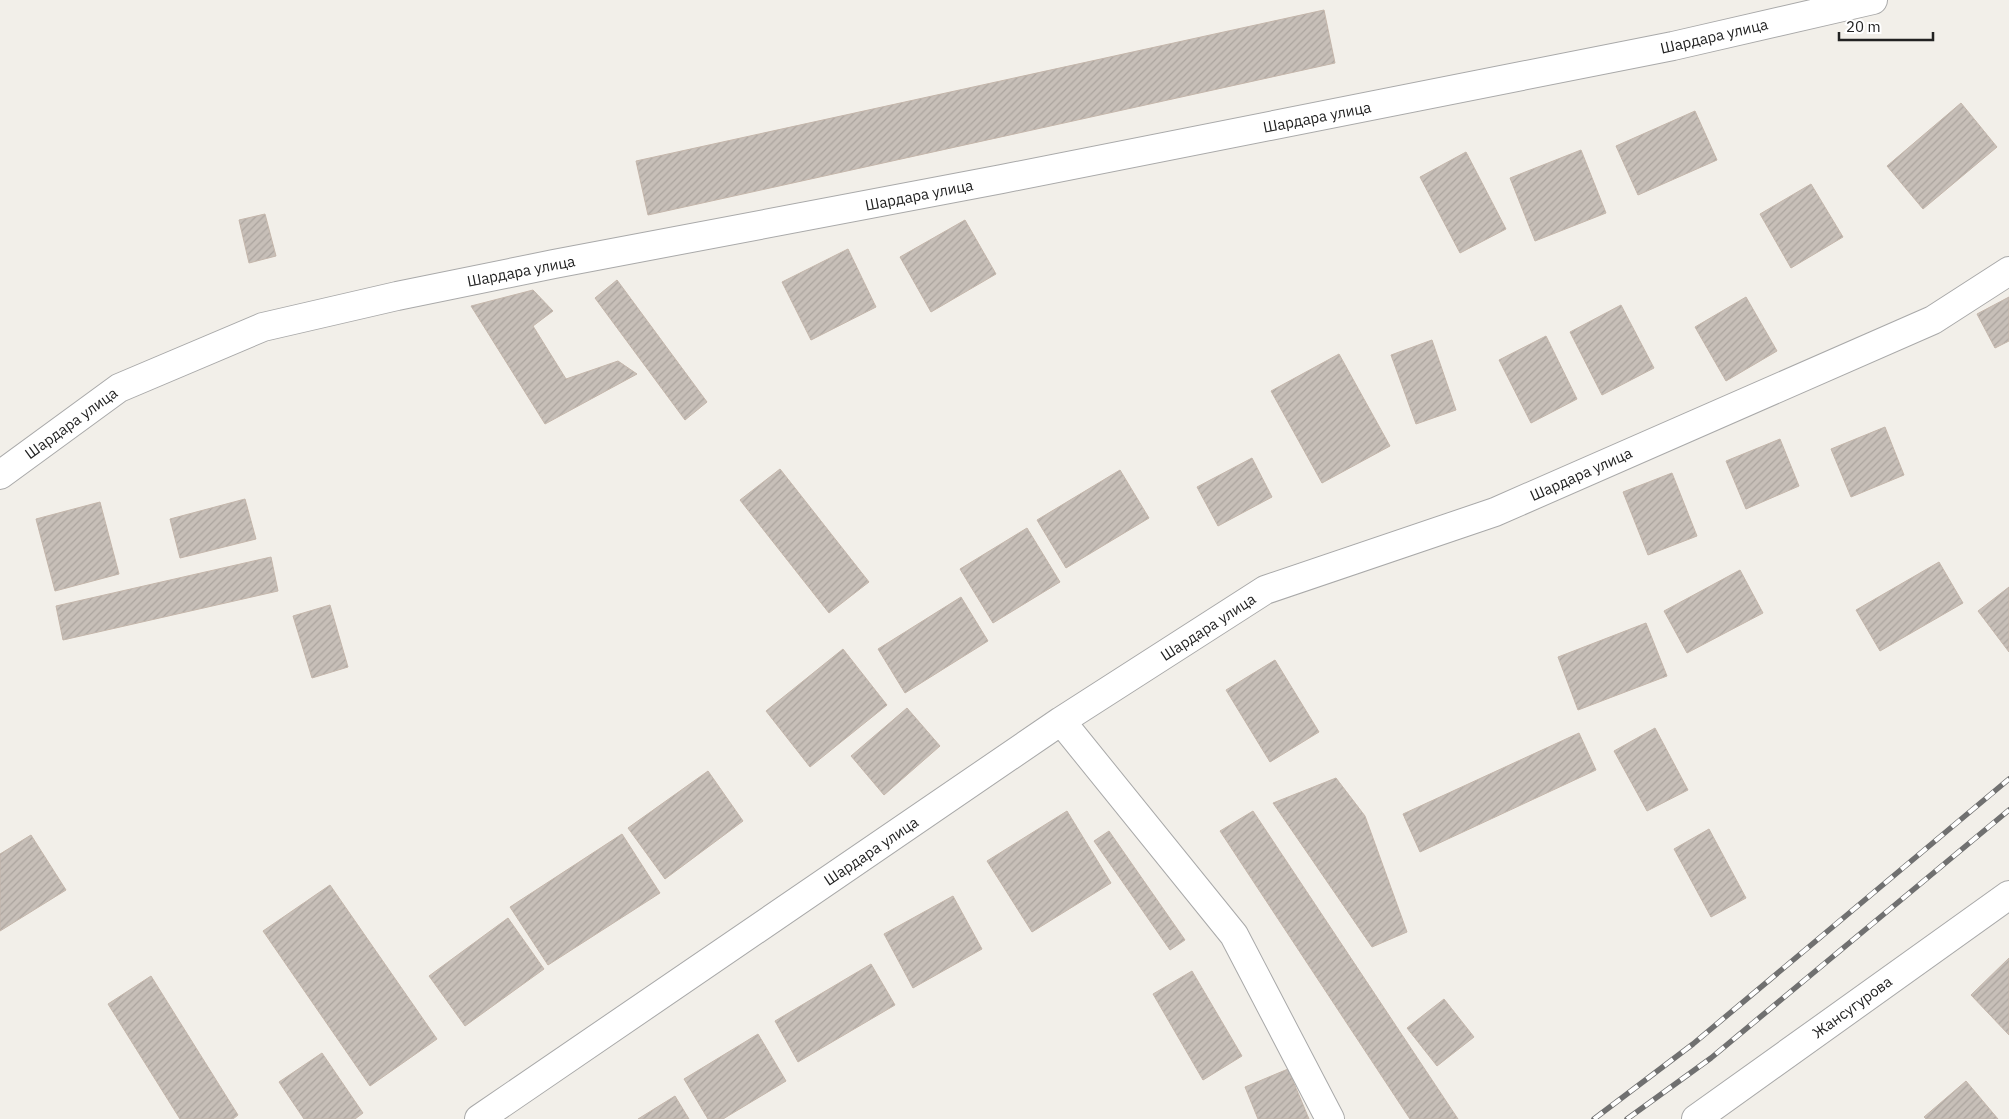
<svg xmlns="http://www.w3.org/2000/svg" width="2009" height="1119" font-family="'IBM Plex Sans',sans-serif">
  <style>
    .building { fill: url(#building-hatch); stroke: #c4b6ab }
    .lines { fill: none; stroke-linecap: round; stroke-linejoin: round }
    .street-casing { stroke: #a9a9a9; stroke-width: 30 }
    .street { stroke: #fff; stroke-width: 28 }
    .rail-casing { stroke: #707070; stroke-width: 5.5 }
    .rail { stroke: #fff; stroke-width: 4; stroke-dasharray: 11; stroke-linecap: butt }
    .labels { text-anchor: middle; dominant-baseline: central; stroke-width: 4; stroke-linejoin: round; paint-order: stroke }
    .street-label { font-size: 15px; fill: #222; stroke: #fff }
  </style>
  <defs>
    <pattern id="building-hatch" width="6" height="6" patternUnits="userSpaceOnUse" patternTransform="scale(1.25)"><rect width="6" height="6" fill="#c7bfb8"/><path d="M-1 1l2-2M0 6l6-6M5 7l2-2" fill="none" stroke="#aba49e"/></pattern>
  </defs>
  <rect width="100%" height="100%" fill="#f2efe9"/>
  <path class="building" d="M1324 10 1335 63 648 215 636 161Z
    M1961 103 1997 147 1923 209 1887 166Z
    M1695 111 1717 160 1638 195 1616 146Z
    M1581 150 1606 213 1535 241 1510 178Z
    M1466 152 1506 229 1460 253 1420 177Z
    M1811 184 1843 237 1791 268 1760 214Z
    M265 214 276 256 249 263 239 220Z
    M965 220 996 274 931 312 900 257Z
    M848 249 876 307 811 340 782 282Z
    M617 280 707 402 685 420 595 298Z
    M533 290 553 311 533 326 566 379 618 361 637 374 545 424 471 306Z
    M1746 297 1777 351 1726 381 1695 327Z
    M2009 297V341L1995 348 1977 314Z
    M1621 305 1654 368 1602 395 1570 332Z
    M1546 336 1577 399 1531 423 1499 360Z
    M1432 340 1456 410 1416 424 1391 355Z
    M1339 354 1390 446 1322 483 1271 391Z
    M1885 427 1904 475 1851 497 1831 449Z
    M1780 439 1799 486 1746 509 1726 461Z
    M1252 458 1272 497 1218 526 1197 487Z
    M780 469 869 582 829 613 740 500Z
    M1120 470 1149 518 1066 568 1037 520Z
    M1672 473 1697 536 1648 555 1623 492Z
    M245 499 256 539 180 558 170 519Z
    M100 502 119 574 55 591 36 519Z
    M1027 528 1060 582 993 623 960 569Z
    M271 557 278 591 63 640 56 606Z
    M1939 562 1963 603 1880 651 1856 610Z
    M1740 570 1763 613 1687 653 1664 611Z
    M2009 587V652L1978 611Z
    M961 597 988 641 905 693 878 649Z
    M330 605 348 667 312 678 293 616Z
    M1646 623 1667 676 1578 710 1558 657Z
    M843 649 887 705 810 767 766 711Z
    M1275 660 1319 732 1270 762 1226 690Z
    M907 708 940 746 884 795 851 756Z
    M1655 728 1688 790 1647 811 1614 751Z
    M1579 733 1596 770 1420 852 1403 814Z
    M708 771 743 821 665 879 628 828Z
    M1336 778 1365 816 1407 932 1372 947 1273 803Z
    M1067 811 1111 883 1032 932 987 861Z
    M1253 811 1458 1119H1410L1220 831Z
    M1709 829 1746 898 1711 917 1674 849Z
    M1109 831 1185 940 1170 950 1094 841Z
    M622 834 660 893 548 965 510 907Z
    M31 835 66 890 0 931V854Z
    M330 885 437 1039 370 1086 263 931Z
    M953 896 982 949 913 988 884 934Z
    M508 918 544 969 465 1026 429 976Z
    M2009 958V1035L1971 995Z
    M871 964 895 1005 798 1062 775 1021Z
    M1192 971 1242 1056 1203 1080 1153 994Z
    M151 976 238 1115 233 1119H180L108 1004Z
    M1444 999 1474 1037 1437 1066 1407 1028Z
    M758 1034 786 1081 723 1119H708L684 1079Z
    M322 1053 363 1113 355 1119H304L279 1082Z
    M1288 1069 1309 1119H1258L1245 1087Z
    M1966 1081 1998 1119H1926L1924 1117Z
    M675 1096 689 1119H638Z"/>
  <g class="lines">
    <g class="street-casing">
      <path id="street" d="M0 475 119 388 263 327 397 296 554 264 1002 179 1673 46 1873 0
        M1061 721 1234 935 1330 1119
        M479 1119 1061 721 1265 590 1495 512 1933 320 2009 271
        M1696 1119 2009 895"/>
    </g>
    <use href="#street" class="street"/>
    <g class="rail-casing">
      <path id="rail" d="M1594 1119 1693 1044 2009 779
        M1627 1119 1711 1058 2009 810"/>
    </g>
    <use href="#rail" class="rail"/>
  </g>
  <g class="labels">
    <g class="street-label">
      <text transform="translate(1714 36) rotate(-13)">Шардара улица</text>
      <text transform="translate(1317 117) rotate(-11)">Шардара улица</text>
      <text transform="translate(919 195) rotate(-11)">Шардара улица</text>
      <text transform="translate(521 271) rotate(-11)">Шардара улица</text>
      <text transform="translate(71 423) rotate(-36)">Шардара улица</text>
      <text transform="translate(1581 474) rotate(-24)">Шардара улица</text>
      <text transform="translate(1208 627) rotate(-33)">Шардара улица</text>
      <text transform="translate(871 851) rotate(-34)">Шардара улица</text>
      <text transform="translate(1852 1007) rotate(-36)">Жансугурова</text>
    </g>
  </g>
  <path d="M1839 32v8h94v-8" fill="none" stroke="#222222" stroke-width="2.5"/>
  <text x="1846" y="32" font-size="15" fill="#222222" stroke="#ffffff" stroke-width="4" paint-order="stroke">20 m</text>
</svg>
